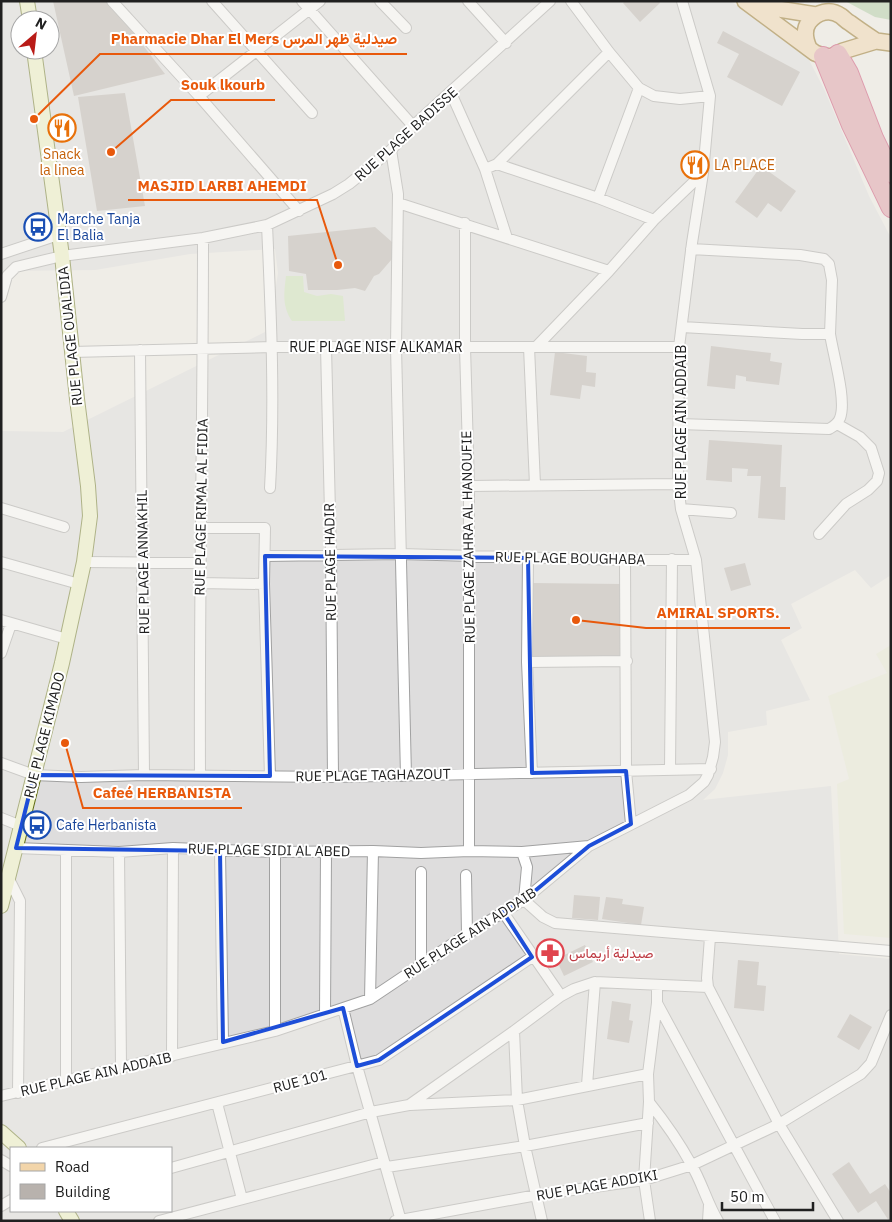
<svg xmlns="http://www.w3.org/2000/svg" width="892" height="1222" font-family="'IBM Plex Sans',Vazirmatn,sans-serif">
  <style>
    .residential { fill: #dedddd; fill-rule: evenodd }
    .farmland { fill: #e9ecd5 }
    .grass { fill: #cae3b3 }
    .forest { fill: #accaa1 }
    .building { fill: #b8b2ad }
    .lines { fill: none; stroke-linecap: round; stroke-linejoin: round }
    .street-casing { stroke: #a1a1a1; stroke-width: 12 }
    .secondary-casing { stroke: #606c11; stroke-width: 16 }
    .primary-casing { stroke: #8b6611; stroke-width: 18 }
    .highway-casing { stroke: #c83a66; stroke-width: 20 }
    .street { stroke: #fff; stroke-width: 10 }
    .secondary { stroke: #eff3c2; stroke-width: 14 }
    .primary { stroke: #f2d5aa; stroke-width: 15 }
    .highway { stroke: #de98a3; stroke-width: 18 }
    .marked { fill: none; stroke: #1d4ed8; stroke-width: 4; stroke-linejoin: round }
    .labels { text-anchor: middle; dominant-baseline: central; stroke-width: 4; stroke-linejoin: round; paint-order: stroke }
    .street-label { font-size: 14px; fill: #202020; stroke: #fff }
    .food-label { font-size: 14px; fill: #c56008; stroke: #fff }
    .transit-label { font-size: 14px; fill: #164399; stroke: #fff; text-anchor: start }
    .health-label { font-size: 14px; fill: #be3a42; stroke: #fff; text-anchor: start }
    .leader { fill: none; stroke: #e8590c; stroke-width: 2 }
    .callout-dot { fill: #e8590c; stroke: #fff; stroke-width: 2 }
    .callout-label { font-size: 15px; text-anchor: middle; font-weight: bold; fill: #e8590c; stroke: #fff; stroke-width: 4; stroke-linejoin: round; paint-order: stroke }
  </style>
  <rect width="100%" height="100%" fill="#efede7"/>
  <path class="residential" d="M1 1H730L787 39 809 60 824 89 869 196 891 238V575L871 588 855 570 791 604 802 628 781 640 810 700 766 711 767 725 728 732V755L723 773 715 789 703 800 831 786 839 954 891 959V1221H1V431L63 432 269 330 278 273 275 249 190 254 95 270 1 271ZM20 20H50V50H20ZM11 1148H171V1211H11Z"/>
  <path class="farmland" d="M891 645V938L844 934 837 784 849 779 828 696 887 673 876 654Z"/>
  <path class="grass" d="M286 276H303L304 292 317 296 331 294 343 296 345 321H292C282 306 284 293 286 276Z"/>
  <path class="forest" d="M845 1H891V20L875 17Z"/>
  <path class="building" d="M53 1H109L165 74 74 96Z
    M625 1H659L660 3 640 22 623 3Z
    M723 31 800 72 782 106 727 77 739 54 717 43Z
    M125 93 145 206 97 211 78 97Z
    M761 166 796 191 781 212 768 203 757 218 735 202Z
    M375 227 392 242V259L379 274 374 276 365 291 355 288 337 290H308L306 274 289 271 288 236Z
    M711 346 771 353 770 361 782 363 779 385 746 381V377L736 375 735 389 707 386Z
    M555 352 587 356 586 372 596 373 595 387 582 385 580 399 550 395Z
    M709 440 782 445 780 487H786L785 520 758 518 761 476H747L748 469 732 468V482L706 480Z
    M745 563 751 585 731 591 724 568Z
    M532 583 621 584V657L532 656Z
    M574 895 600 897 598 920 572 918Z
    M606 897 623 899 622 904 644 907 641 925 602 919Z
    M585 945 593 962 564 976 556 959Z
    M738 960 759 962 757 985 766 986 764 1011 734 1008Z
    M612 1001 631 1004 629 1020 633 1021 629 1043 607 1039Z
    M850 1014 872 1027 859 1050 837 1037Z
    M849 1162 870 1194 885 1184 891 1193V1221H889L876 1201 858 1213 832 1174Z"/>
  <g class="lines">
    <g class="street-casing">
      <path id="street" d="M112 1 199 96 299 211
        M212 1 312 113
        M302 1 413 126
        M380 1 406 28
        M468 1 506 43
        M571 1 609 52 639 88 654 96 680 99 710 96
        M451 93 485 169 507 238
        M199 96 320 1
        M391 150 398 194 396 347 406 776
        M497 164 609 52
        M485 169 497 164 598 198 654 220
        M598 198 639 88
        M398 203 609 271
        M465 223V347L469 486V851
        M267 225C271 313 275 400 270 488
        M691 249 800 255 824 259 829 264 832 280 830 334
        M1 254 58 235
        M1 297 7 276 16 267 62 256 203 238 267 225 333 194 349 184 391 150 413 126 550 1
        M326 347 331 554 333 777
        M529 347 535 485
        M536 347 609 271 654 220 703 173
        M140 350 144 775
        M72 352 273 347H679
        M679 424 829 429C834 426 838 424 840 418 847 401 833 354 830 334H802L682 327
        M469 486 678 484
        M1 508 64 527
        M681 509 731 513
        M202 528H265L264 584 270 776
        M819 534 846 504 868 490 877 481 879 473 871 448 860 437 837 424
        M265 556 400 554 625 560H696
        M528 558 527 662 532 773
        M625 560 626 771 631 824
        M1 562 79 584
        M84 562 201 563
        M199 583 264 584
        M1 620 67 639
        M1 653 11 624
        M527 662 627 661
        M1 763 34 775 81 777 144 775 333 777 711 769
        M670 770 672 559
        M200 776C199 596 203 417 203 238
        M1 818 21 826
        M16 848 119 852 173 848 275 852 373 851 421 853 469 851 522 852 589 846
        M220 851 223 1042
        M119 852 121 1067
        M522 852 527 867 524 900 543 917 555 923 891 951
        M421 872V964
        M466 875 467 934
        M9 879 20 901 18 1093
        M503 912 561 996
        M710 937 707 978 708 987 779 1124 838 1221
        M370 999 373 851
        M657 1003 775 1221
        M343 1008 357 1066 401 1221
        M325 1014 326 852
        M275 1031V852
        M514 1031 517 1100 525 1146 542 1221
        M172 1056 173 848
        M66 1081V851
        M587 1085 595 982
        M1 1096 275 1031 370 999 467 934 524 900 589 846 689 795 704 782 708 775 713 757 715 742 696 560 681 509 678 484 679 347 692 243 703 173 710 96 682 1
        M649 1102C665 1122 679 1142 691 1164 702 1182 707 1203 718 1221
        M217 1103 242 1199
        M410 1105 517 1100 648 1074
        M42 1148 379 1060 532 957
        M1 1160 11 1166
        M387 1167 525 1146 648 1123
        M171 1168 371 1112 409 1105 514 1031 561 996 574 989 595 982 708 987
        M1 1206 11 1200
        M159 1221 384 1162
        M395 1221 537 1195 644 1180 692 1165 779 1124 861 1074 871 1063 891 1015
        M650 1221 644 1180 649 1102 648 1074 657 1003V985
        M708 1221 709 1205"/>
    </g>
    <g class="secondary-casing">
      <path id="secondary" d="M27 1 30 20
        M1 906 62 663 84 562 90 516 88 486 77 399 62 256 34 50
        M1 1132 19 1148
        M66 1211 72 1221"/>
    </g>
    <g class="primary-casing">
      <path id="primary" d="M745 1 815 53 823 56 831 57 843 51 876 41 891 43
        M753 5 816 15
        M809 48C805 39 803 30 809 22 817 12 830 8 841 16 844 18 846 21 850 23 858 29 867 35 876 41"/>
    </g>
    <g class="highway-casing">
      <path id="highway" d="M838 54 849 73 874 138 891 173
        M823 56 851 125 891 208"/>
    </g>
    <use href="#street" class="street"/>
    <use href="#secondary" class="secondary"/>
    <use href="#primary" class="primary"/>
    <use href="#highway" class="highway"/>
  </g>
  <path d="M0 0H892V1222H0ZM265 556 528 558 532 773 626 771 631 824 589 846 524 900 503 912 532 957 379 1060 357 1066 343 1008 223 1042 220 851 16 848 34 775 270 776Z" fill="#efede7" fill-opacity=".55" fill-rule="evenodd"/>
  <path class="marked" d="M265 556 528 558 532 773 626 771 631 824 589 846 524 900 503 912 532 957 379 1060 357 1066 343 1008 223 1042 220 851 16 848 34 775 270 776Z"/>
  <defs>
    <g id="restaurant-ring" transform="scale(1.4375)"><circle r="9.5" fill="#fff" stroke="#e8710a" stroke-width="1.5"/><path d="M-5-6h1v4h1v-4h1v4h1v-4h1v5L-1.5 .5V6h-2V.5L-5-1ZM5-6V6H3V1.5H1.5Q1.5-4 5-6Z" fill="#e8710a"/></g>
    <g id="bus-ring" transform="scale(1.4375)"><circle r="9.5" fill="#fff" stroke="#1a4fb4" stroke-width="1.5"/><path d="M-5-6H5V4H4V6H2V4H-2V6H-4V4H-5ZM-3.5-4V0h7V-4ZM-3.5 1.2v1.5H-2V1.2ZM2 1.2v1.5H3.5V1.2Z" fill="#1a4fb4"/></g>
    <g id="pharmacy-ring" transform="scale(1.4375)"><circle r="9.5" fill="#fff" stroke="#e0444e" stroke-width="1.5"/><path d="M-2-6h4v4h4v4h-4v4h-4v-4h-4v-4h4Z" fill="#e0444e"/></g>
  </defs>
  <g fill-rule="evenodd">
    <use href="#restaurant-ring" x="62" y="128"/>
    <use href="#restaurant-ring" x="695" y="165"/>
    <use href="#bus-ring" x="38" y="227"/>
    <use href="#bus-ring" x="37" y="825"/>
    <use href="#pharmacy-ring" x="550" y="953"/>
  </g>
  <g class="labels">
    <g class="street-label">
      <text transform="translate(406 134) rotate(-42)">RUE PLAGE BADISSE</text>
      <text transform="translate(70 336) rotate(-96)">RUE PLAGE OUALIDIA</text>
      <text x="376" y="347">RUE PLAGE NISF ALKAMAR</text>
      <text transform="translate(681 422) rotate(-90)">RUE PLAGE AIN ADDAIB</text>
      <text transform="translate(201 507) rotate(-89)">RUE PLAGE RIMAL AL FIDIA</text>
      <text transform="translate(468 537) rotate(-91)">RUE PLAGE ZAHRA AL HANOUFIE</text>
      <text transform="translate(570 558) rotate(1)">RUE PLAGE BOUGHABA</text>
      <text transform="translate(143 562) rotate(-91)">RUE PLAGE ANNAKHIL</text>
      <text transform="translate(330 562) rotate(-91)">RUE PLAGE HADIR</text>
      <text transform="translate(44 735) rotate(-76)">RUE PLAGE KIMADO</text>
      <text transform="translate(373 775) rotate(-1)">RUE PLAGE TAGHAZOUT</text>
      <text transform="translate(269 850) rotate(1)">RUE PLAGE SIDI AL ABED</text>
      <text transform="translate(470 933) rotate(-33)">RUE PLAGE AIN ADDAIB</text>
      <text transform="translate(96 1074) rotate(-13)">RUE PLAGE AIN ADDAIB</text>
      <text transform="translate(300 1081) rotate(-15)">RUE 101</text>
      <text transform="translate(597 1185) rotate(-10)">RUE PLAGE ADDIKI</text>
    </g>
    <g class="food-label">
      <text x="62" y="154">Snack<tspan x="62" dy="16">la linea</tspan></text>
      <text x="714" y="165" text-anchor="start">LA PLACE</text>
    </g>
    <g class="transit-label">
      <text x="57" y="219">Marche Tanja<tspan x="57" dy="16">El Balia</tspan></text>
      <text x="56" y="825">Cafe Herbanista</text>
    </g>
    <g class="health-label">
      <text x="569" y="953">صيدلية أريماس</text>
    </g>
  </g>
  <path class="leader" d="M34 119L100 54H407M111 152L171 100H275M338 265L317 200H128M576 620L646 628H790M65 743L83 808H242"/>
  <g class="callout-dot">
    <circle cx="34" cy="119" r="5"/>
    <circle cx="111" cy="152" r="5"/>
    <circle cx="338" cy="265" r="5"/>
    <circle cx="576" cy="620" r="5"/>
    <circle cx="65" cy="743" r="5"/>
  </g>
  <g class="callout-label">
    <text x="254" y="44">Pharmacie Dhar El Mers صيدلية ظهر المرس</text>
    <text x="223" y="90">Souk lkourb</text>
    <text x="222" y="191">MASJID LARBI AHEMDI</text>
    <text x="718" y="618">AMIRAL SPORTS.</text>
    <text x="162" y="798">Cafeé HERBANISTA</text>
  </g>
  <rect width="892" height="1222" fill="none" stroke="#202020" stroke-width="5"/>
  <rect x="10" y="1147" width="162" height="65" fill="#ffffff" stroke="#a6a6a6"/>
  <rect x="20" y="1163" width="25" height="8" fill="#f2d5aa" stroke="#a6a6a6"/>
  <text x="55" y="1172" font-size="15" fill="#202020">Road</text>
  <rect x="20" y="1184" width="25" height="15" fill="#b8b2ad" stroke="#a6a6a6"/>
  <text x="55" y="1197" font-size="15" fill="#202020">Building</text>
  <g transform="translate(35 35) rotate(28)"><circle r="24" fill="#ffffff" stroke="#a6a6a6"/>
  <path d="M0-4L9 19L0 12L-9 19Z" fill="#b91b17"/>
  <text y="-8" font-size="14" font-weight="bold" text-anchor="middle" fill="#202020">N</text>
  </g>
  <path d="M722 1202v8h91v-8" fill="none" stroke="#202020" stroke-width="2.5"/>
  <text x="730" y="1202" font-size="15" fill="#202020" stroke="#ffffff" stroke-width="4" paint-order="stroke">50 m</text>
</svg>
